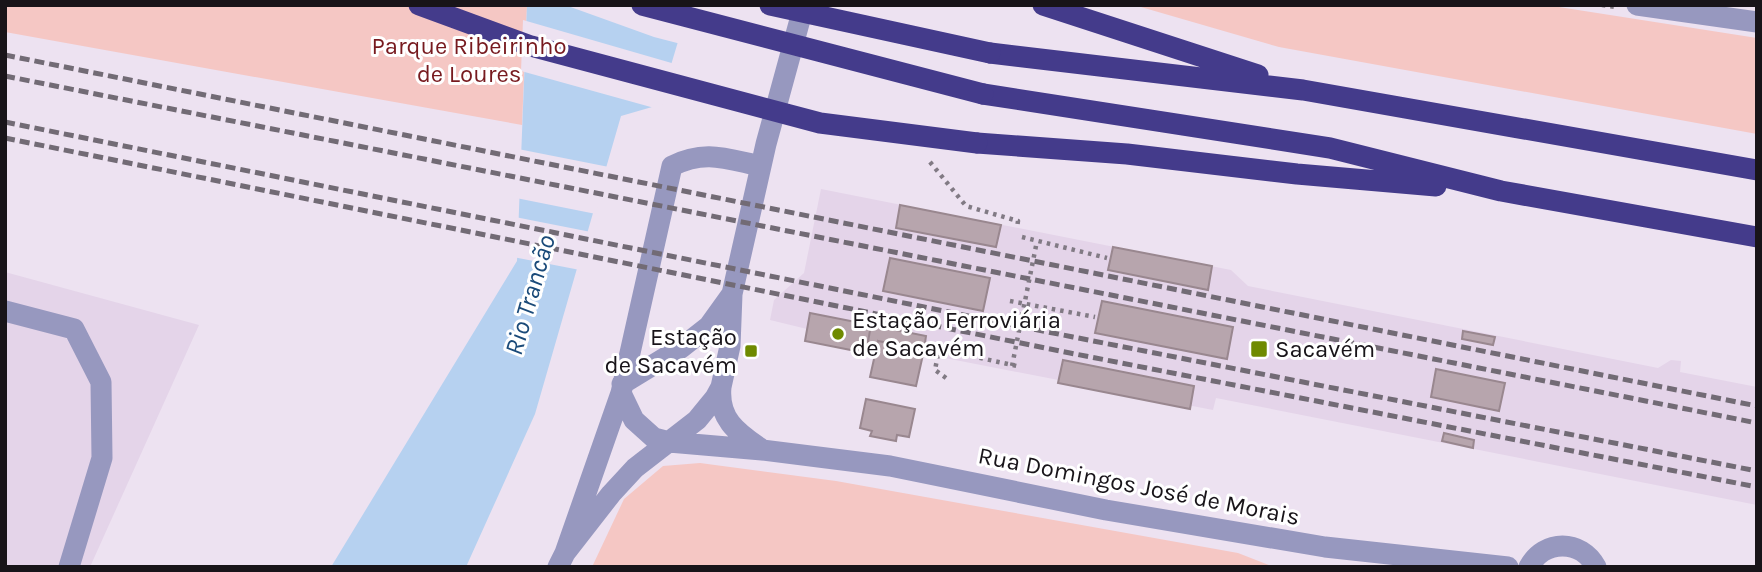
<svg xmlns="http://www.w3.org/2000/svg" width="1762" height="572" font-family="Karla,sans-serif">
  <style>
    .built { fill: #e4d4e9 }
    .green { fill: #f5c7c4 }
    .water { fill: #b6d1f0 }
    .pier { fill: #ede2f1 }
    .building { fill: #b7a5ad; stroke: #99878f; stroke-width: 2 }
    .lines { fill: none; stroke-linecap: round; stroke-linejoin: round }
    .path { stroke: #817a84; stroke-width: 4.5; stroke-dasharray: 3.5 5; stroke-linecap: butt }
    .minor { stroke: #9798bf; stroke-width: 21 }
    .highway { stroke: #443b8b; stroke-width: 21 }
    .rail { stroke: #726b75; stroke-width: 5; stroke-dasharray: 10 5; stroke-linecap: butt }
    .path-bridge { stroke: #817a84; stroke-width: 4.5; stroke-dasharray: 3.5 5; stroke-linecap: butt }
    .highway-bridge { stroke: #443b8b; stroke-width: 21 }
    .poi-dot { fill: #6f8a00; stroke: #fff; stroke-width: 2.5 }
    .labels { text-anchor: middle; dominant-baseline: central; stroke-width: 6; stroke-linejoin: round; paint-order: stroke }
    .park-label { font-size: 24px; fill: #771a1f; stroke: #fff }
    .poi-label { font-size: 24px; fill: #181419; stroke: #fff; text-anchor: start }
    .street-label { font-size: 24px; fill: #181419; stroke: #fff }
    .water-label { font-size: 26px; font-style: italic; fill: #1a4a79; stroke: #fff }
  </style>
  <rect width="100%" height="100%" fill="#ede2f1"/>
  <path class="built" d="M821 189 1231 270 1248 286 1658 368 1671 360 1681 361 1680 372 1757 387V505L1216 398 1213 410 945 358 924 350 916 386 870 377 874 355 805 341 807 329 770 320 774 300 804 273Z
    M5 272 199 325 90 567H5Z"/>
  <path class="green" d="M5 5H527L522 125 5 32Z
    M1134 5H1546L1757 38V134L1279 47Z
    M700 463 836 481 1238 553 1274 567H592L624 499 663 466Z"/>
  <path class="water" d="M527 5H689L659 105 621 116 535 414 466 567H331L517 261Z"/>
  <path class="pier" d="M565 5H693L681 44 654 37Z
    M523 20 675 64 662 106 658 109 521 71Z
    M518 149 609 167 596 214 516 198Z
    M515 217 591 232 580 270 513 257Z"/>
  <path class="building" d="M900 205 1001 225 996 247 896 228Z
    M1113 247 1212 266 1208 290 1108 270Z
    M890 258 990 278 983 311 883 291Z
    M1102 301 1233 327 1227 359 1095 333Z
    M810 313 871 325 866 353 805 341Z
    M871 325 926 336 924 350 878 341 875 355 866 353Z
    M1463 331 1495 337 1493 345 1462 339Z
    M878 341 924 350 916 386 870 377Z
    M1063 360 1194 386 1190 409 1058 383Z
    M1436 369 1505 383 1499 411 1431 397Z
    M866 399 915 409 909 437 897 435 896 441 870 436 872 431 860 428Z
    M1444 433 1474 440 1473 448 1442 441Z"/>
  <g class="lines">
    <path class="path" d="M1602 5 1615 7
      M930 162 966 206 1018 221 1017 228
      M1022 237 1107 258
      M1010 301 1095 317
      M946 378 935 370 939 349 1017 366"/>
    <path class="minor" d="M1637 5 1757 22
      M5 311 74 329 101 382 102 458 69 567
      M622 384 681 348 709 326 732 294
      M721 387C718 418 736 432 760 448
      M621 393 634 420 654 438 669 442 762 450 890 466 1106 510 1325 547 1508 567
      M565 553 611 494 635 468 697 420 715 398 721 387 730 346 732 294 766 144 804 5
      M558 567 565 553 621 393 672 166C705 149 727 159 761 166
      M1529 567C1544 539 1581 539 1596 567"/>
    <path class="highway" d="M1043 5 1258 75
      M990 53 1303 90 1757 170
      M983 94 1330 148 1501 191 1757 237
      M977 143 1127 154 1297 174 1436 186"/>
    <path class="rail" d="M5 55 1757 406
      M5 76 1757 423
      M5 122 1073 337 1757 471
      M5 138 1070 353 1757 487"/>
    <path class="path-bridge" d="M1012 366 1037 241"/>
    <path class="highway-bridge" d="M419 5 531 46 820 123 977 143
      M642 5 983 94
      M770 5 990 53"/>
  </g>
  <g class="poi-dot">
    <circle cx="838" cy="334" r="7"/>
    <rect x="1250" y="340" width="18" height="18" rx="3.5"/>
    <rect x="744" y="344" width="14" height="14" rx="3.5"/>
  </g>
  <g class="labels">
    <g class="park-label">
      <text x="469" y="46">Parque Ribeirinho<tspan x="469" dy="28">de Loures</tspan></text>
    </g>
    <g class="poi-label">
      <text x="852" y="320">Estação Ferroviária<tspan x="852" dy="28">de Sacavém</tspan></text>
      <text x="737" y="337" text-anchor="end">Estação<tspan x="737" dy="28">de Sacavém</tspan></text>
      <text x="1275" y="349">Sacavém</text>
    </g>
    <g class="street-label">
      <text transform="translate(1139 486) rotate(11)">Rua Domingos José de Morais</text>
    </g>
    <g class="water-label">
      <text transform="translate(530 295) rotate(-74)">Rio Trancão</text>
    </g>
  </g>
  <rect width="1762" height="572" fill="none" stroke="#181419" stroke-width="14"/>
</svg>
